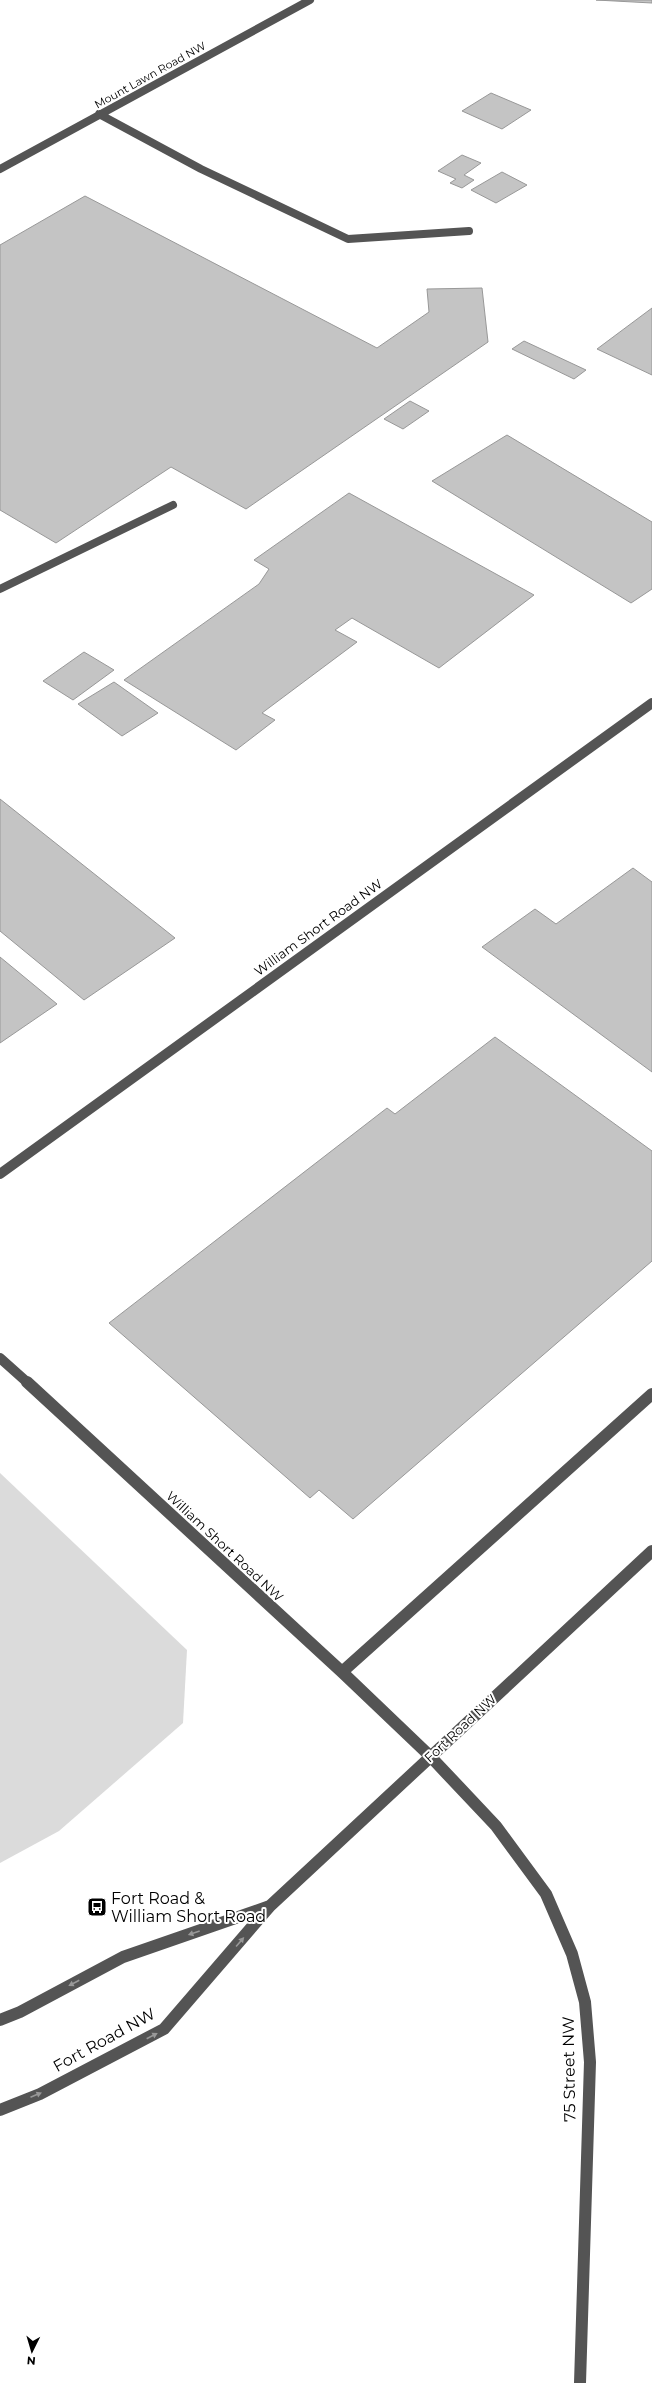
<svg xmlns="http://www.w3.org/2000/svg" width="652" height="2383" font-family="Montserrat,sans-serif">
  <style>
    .green { fill: #dbdbdb }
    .building { fill: #c4c4c4; stroke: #989898 }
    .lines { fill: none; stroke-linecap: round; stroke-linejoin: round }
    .minor-far2 { stroke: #545454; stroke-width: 8 }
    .minor-far1 { stroke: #545454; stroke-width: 10 }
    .minor { stroke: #545454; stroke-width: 12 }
    .oneway { fill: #989898 }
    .labels { text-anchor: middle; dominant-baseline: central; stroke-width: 4; stroke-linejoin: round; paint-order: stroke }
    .far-street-label { font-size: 11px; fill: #000; stroke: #fff }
    .street-label { font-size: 13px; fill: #000; stroke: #fff }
    .near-poi-label { font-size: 16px; fill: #000; stroke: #fff; text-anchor: start }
    .near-street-label { font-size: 16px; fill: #000; stroke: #fff }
  </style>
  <rect width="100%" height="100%" fill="#fff"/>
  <path class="green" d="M0 1473 187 1650 183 1723 59 1831 0 1863Z"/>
  <path class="building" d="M596 0H652V3Z
    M491 93 531 110 502 129 462 111Z
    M462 155 481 163 464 175 474 180 462 188 450 183 456 179 438 171Z
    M502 172 527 185 496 203 471 190Z
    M85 196 377 348 429 312 427 289 482 288 488 342 246 509 171 467 56 543 0 510V245Z
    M652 308V375L597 349Z
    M524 341 586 370 574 379 512 349Z
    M410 401 429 411 403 429 384 419Z
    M507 435 652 522V589L631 603 432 481Z
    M349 493 534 595 439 668 352 618 335 630 357 642 262 713 275 720 236 750 124 680 259 584 269 569 254 560Z
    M84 652 114 670 73 700 43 681Z
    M114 682 158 713 122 736 78 704Z
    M0 799 175 938 84 1000 0 931Z
    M633 868 652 882V1072L482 947 535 909 556 924Z
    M0 957 57 1004 0 1043Z
    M495 1037 652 1151V1261L353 1519 319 1490 310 1498 109 1323 387 1108 395 1114Z"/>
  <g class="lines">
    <path class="minor-far2" d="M99 114 201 169 348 239 469 231
      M0 169 310 0
      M0 589 173 505"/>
    <path class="minor-far1" d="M0 1174 652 703
      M0 1358 28 1383"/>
    <path class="minor" d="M27 1382 342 1672 430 1756 496 1826 546 1894 572 1954 585 2002 590 2062 580 2383
      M342 1672 652 1394
      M0 2020 20 2012 123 1957 270 1906
      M0 2110 40 2094 164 2029 270 1906 652 1551"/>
  </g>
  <defs><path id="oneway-solid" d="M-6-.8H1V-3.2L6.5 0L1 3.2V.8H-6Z"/></defs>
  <g class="oneway">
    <use href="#oneway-solid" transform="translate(194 1933) rotate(161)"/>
    <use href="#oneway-solid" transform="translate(240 1942) rotate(-49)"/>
    <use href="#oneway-solid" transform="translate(74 1983) rotate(152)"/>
    <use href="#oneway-solid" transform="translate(152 2036) rotate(-27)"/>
    <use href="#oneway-solid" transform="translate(36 2095) rotate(-23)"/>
  </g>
  <defs>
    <g id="bus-square" transform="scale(1)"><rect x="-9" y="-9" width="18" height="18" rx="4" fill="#000" stroke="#fff"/><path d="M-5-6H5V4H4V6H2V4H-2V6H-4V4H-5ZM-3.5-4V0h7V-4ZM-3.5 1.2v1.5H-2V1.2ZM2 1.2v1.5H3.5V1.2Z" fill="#fff"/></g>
  </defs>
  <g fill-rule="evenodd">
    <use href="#bus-square" x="97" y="1907"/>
  </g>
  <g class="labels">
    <g class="far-street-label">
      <text transform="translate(150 75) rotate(-29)">Mount Lawn Road NW</text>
    </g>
    <g class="street-label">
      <text transform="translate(318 927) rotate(-36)">William Short Road NW</text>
      <text transform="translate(225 1546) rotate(43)">William Short Road NW</text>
      <text transform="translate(460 1728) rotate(-43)">Fort Road NW</text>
    </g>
    <g class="near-poi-label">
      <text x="111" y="1898">Fort Road &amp;<tspan x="111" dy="18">William Short Road</tspan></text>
    </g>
    <g class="near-street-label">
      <text transform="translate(104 2040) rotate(-29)">Fort Road NW</text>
      <text transform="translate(569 2069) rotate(-91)">75 Street NW</text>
    </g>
  </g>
  <g transform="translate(32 2351) rotate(185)" stroke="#ffffff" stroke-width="3" paint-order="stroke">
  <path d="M0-3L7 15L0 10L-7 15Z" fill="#000000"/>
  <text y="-6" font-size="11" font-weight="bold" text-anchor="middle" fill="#000000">N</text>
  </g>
</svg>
